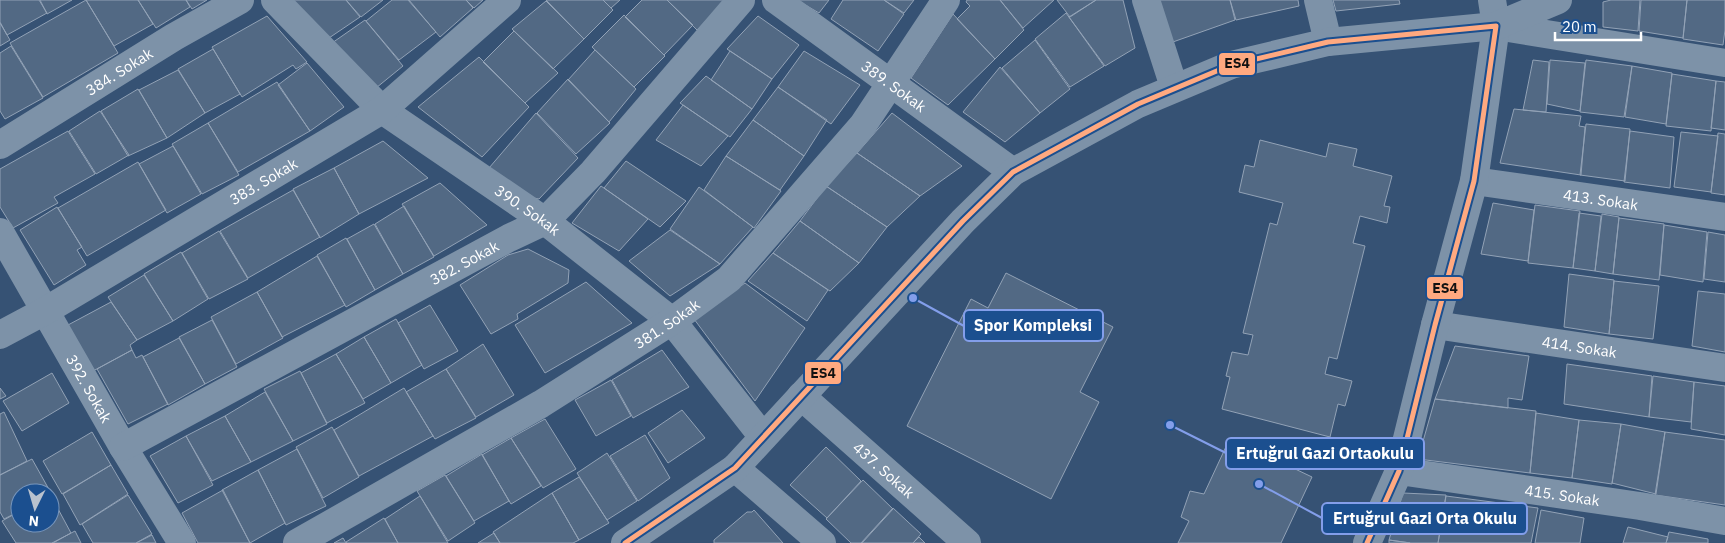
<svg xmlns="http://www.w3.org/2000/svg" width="1725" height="543" font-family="'IBM Plex Sans',sans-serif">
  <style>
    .building { fill: #526984; stroke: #92a2b6 }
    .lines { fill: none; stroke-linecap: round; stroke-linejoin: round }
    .minor { stroke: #7d92a8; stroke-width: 28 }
    .tertiary { stroke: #7d92a8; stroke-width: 28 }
    .bus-1-casing { stroke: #1b4f8f; stroke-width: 9 }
    .bus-1 { stroke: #ffa980; stroke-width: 5 }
    .labels { text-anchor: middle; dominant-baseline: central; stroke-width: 5; stroke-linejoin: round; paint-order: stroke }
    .street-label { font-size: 15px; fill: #fff; stroke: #1b4f8f }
    .leader { fill: none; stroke: #839eea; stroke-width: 2 }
    .callout-dot { fill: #839eea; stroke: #1b4f8f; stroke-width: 2 }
    .callout { fill: #1b4f8f; stroke: #839eea; stroke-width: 2 }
    .callout-label { font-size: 16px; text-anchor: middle; font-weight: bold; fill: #fff }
    .line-badge { stroke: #1b4f8f; stroke-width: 2 }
    .pale-badge-label { font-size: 14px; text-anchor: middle; font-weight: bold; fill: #111 }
  </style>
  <rect width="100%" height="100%" fill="#365274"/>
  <path class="building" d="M0 0H39L47 13 7 35 0 22Z
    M40 0H72L47 14Z
    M86 0H138L153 24 114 46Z
    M86 0 118 53 43 97 10 43Z
    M138 0H186L190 7 156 28Z
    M186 0H207L192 9Z
    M292 0H346L360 17 329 38Z
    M346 0H383L361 17Z
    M392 0H408L436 32 399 60 366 21Z
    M409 0H466L473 8 440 37Z
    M466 0H483L474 8Z
    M546 0H603L613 10 584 39Z
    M603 0H620L611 8Z
    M642 0H667L693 25 664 55 625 17Z
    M667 0H726L697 30Z
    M797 0H829L819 13Z
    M843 0H884L904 14 878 51 831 19Z
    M884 0H914L904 13Z
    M967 0H1000L1024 30 995 59 957 19 970 6 966 2Z
    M1000 0H1054L1023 28Z
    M1057 0H1096L1070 17Z
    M1096 0H1123L1135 48 1105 66 1069 17Z
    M1157 0H1230L1235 20 1170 43Z
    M1230 0H1298L1299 6 1236 20Z
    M1333 0H1399L1400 4 1336 11Z
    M1611 0H1640L1638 31 1603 27V2Z
    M1641 0H1687L1683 38 1639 31Z
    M1687 0H1725V30L1723 45 1683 39Z
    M546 1 584 39 553 69 512 29Z
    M1066 13 1104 66 1070 87 1035 39Z
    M953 14 995 59 948 105 911 78Z
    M624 15 665 56 634 87 592 47Z
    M267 16 307 62 296 69 293 65 242 97 212 47Z
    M758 16 799 45 772 79 727 49Z
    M365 20 403 66 376 88 332 43Z
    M0 23 10 40 0 46Z
    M514 31 558 73 525 103 483 62Z
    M1035 40 1070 89 1040 113 1002 68Z
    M11 46 43 98 5 119 0 111V53Z
    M213 49 240 94 205 113 178 69Z
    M595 50 636 89 609 122 568 80Z
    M730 51 772 79 752 109 711 80Z
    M804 51 860 85 831 124 778 87Z
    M479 57 529 107 482 157 418 107Z
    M1533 60 1549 62 1546 112 1523 110Z
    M1550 60 1585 63 1580 111 1547 104Z
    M1586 60 1632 66 1624 117 1580 112Z
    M307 63 344 107 310 131 278 85Z
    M1632 66 1672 73 1666 124 1625 117Z
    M1000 67 1040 113 1005 142 963 112Z
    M178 70 205 113 167 138 139 90Z
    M1672 74 1716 81 1711 131 1666 126Z
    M706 76 752 109 730 137 680 103Z
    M568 79 610 123 576 154 537 113Z
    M1716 81 1725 82V130L1711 128Z
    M277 82 310 131 238 172 208 123Z
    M778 87 827 120 804 156 753 120Z
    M138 89 167 138 128 156 101 111Z
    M683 105 728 136 701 166 656 140Z
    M1514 109 1581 116 1579 126 1585 127 1581 175 1500 163Z
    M100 111 129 155 96 174 69 131Z
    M536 113 578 158 539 199 522 196 489 168Z
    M892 113 962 166 920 196 857 153Z
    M753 120 804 156 780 190 726 156Z
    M208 123 239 175 202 194 172 144Z
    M1586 124 1630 129 1625 181 1580 175Z
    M68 131 95 174 54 197 58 203 13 228 0 207V169Z
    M1630 131 1674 137 1670 188 1624 182Z
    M1681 132 1718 136 1711 192 1674 187Z
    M1718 133 1725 134V195L1711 193Z
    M1260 140 1326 157 1329 143 1357 149 1353 166 1392 176 1384 206 1390 207 1387 223 1360 216 1353 243 1365 246 1337 359 1329 357 1325 374 1352 381 1345 406 1338 404 1330 437 1222 409 1230 377 1226 376 1232 352 1248 355 1253 335 1243 333 1270 223 1277 225 1283 203 1239 192 1245 165 1254 167Z
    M383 141 428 178 359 214 334 168Z
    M173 146 201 194 167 213 139 164Z
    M857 153 920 196 887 227 826 186Z
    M726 156 781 191 754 228 704 190Z
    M626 161 686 201 660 227 604 188Z
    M138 162 166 210 87 256 58 208Z
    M334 168 359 214 320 238 293 189Z
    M440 183 487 225 434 256 402 204Z
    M601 186 648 219 619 251 572 223Z
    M826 186 887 227 859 263 800 221Z
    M699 187 753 227 720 264 670 229Z
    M293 190 320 237 248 278 220 231Z
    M1493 203 1534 210 1528 261 1481 254Z
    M1535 205 1580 211 1573 268 1528 263Z
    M404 206 434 257 403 274 375 224Z
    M57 207 82 247 77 250 86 265 54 285 20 230Z
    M1579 213 1601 216 1595 271 1573 268Z
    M1602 214 1619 217 1613 274 1595 271Z
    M1619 218 1664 224 1659 280 1613 274Z
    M800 221 859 263 830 291 773 253Z
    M374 224 403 274 375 290 347 239Z
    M1664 225 1707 232 1703 282 1660 275Z
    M670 230 720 264 670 296 629 261Z
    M219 231 248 279 209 299 182 253Z
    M1708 232 1725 235V282L1704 279Z
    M346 238 375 290 346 307 317 255Z
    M528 249 569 270 568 283 517 314 518 319 491 334 460 285 508 255Z
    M181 252 208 299 173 321 144 274Z
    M773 253 828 290 807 321 748 281Z
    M317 256 345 305 282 337 257 292Z
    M1006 273 1113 327 1080 392 1099 402 1051 499 907 426 971 299 988 308Z
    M1569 274 1614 280 1609 334 1564 327Z
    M144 275 173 321 137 340 108 297Z
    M1614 281 1659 286 1653 339 1609 334Z
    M586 282 632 323 545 373 515 325Z
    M745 283 805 328 755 401 694 319Z
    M1698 291 1725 294V352L1692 346Z
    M257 292 283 338 236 364 211 317Z
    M111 302 137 340 130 345 132 350 93 371 68 325Z
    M430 305 458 351 424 369 398 323Z
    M396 319 422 365 391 383 364 337Z
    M212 320 237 367 205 384 179 337Z
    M364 337 391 383 363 399 336 354Z
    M179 338 205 384 168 405 143 357Z
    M483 344 514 395 476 417 446 369Z
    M1455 346 1529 356 1522 400 1508 398V408L1435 399Z
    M132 350 136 358 142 355 168 404 128 424 97 369Z
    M662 350 689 387 633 418 612 380Z
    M336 354 365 403 327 423 301 373Z
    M1567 364 1652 376 1649 417 1564 404Z
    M446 369 476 418 435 439 406 392Z
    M300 371 327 424 293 441 264 389Z
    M52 373 69 403 22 431 3 401Z
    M1653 376 1694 382 1691 422 1649 417Z
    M611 380 631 416 596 436 575 400Z
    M1694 382 1725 386V435L1691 429Z
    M0 388 6 396 0 399Z
    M404 388 433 436 359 476 334 430Z
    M265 392 293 441 251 462 225 416Z
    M1435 399 1536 411 1530 473 1418 459Z
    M682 410 705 438 668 463 648 433Z
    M4 412 27 461 0 475V414Z
    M1536 413 1579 420 1572 478 1530 473Z
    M225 416 251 462 212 481 186 436Z
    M545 419 576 469 543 488 511 438Z
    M1579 420 1621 424 1612 484 1572 478Z
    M1621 424 1665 432 1656 494 1612 483Z
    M332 427 359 477 323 498 296 447Z
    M92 432 111 465 62 494 43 461Z
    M1665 432 1725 440V505L1655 495Z
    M645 435 670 478 638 501 610 456Z
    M186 436 213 485 178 503 150 456Z
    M511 438 541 486 511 504 482 455Z
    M1230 438 1312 477 1281 543H1178L1189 521 1181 517 1190 491 1204 494Z
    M826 447 861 481 827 518 790 485Z
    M297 449 326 506 286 525 258 470Z
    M607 453 637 501 607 520 577 473Z
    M482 454 509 501 474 521 446 476Z
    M32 459 51 493H20V511L4 519 0 512V475Z
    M111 465 128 494 80 525 63 494Z
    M258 470 285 523 250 543 222 490Z
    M445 475 475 523 448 541 417 491Z
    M579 477 609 523 579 540 552 493Z
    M863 480 893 509 862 543H851L826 519Z
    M223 490 250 543H198L182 513Z
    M552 493 579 540 573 543H500L493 532Z
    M1403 493 1446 495 1438 543H1411L1389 540Z
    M50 494 71 533 53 543H16L2 521 20 511V523H50Z
    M128 495 152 534 136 543H93L82 524Z
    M420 496 448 543H398L385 519Z
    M1446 496 1538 508 1531 543H1438Z
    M893 508 921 534 913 543H861Z
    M754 510 783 543H714V540L747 512H752Z
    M1541 510 1584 518 1580 543H1535Z
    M384 518 398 543H347L346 542Z
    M1628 527 1668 537 1666 543H1623Z
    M75 531 81 543H52Z
    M1669 532 1708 539V543H1666Z
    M494 533 500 543H478Z
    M152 535 156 543H136Z
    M919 537 925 543H913Z
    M343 538 346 543H334Z
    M1389 540 1410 543H1389Z"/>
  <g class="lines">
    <g class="minor">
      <path id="s1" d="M275 0 382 110 545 221 672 321 763 437"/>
      <path id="s2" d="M776 0 1013 172"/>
      <path d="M1146 0 1174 87"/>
      <path d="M1318 0 1328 42"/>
      <path d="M1496 26 1725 63"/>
      <path id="s3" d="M0 145 174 37 240 0"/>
      <path id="s4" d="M1474 181 1725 217"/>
      <path id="s5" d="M0 232 123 447 182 543"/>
      <path id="s6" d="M1435 325 1725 368"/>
      <path id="s7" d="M0 335 45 311 382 110 507 0"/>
      <path id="s8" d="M801 396 967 543"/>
      <path id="s9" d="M123 447 509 238 545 221 593 172 741 0"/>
      <path d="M735 468 822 543"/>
      <path id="s10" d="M1399 471 1640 506 1725 521"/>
      <path id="s11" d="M297 543 541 404 672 321 729 279 863 125 946 0"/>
      <path d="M1367 543 1399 471 1435 325 1474 181 1496 26 1492 0"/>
    </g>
    <path class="tertiary" d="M625 543 735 468 963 221 1013 172 1138 104 1231 65 1328 42 1496 26 1558 0"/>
    <g class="bus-1-casing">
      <path id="bus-1" d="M625 543 735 468 963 221 1013 172 1138 104 1231 65 1328 42 1496 26
        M1367 543 1399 471 1435 325 1474 181 1496 26"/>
    </g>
    <use href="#bus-1" class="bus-1"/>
  </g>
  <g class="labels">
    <g class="street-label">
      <text stroke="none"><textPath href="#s3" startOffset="140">384. Sokak</textPath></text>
      <text stroke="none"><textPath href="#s2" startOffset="146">389. Sokak</textPath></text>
      <text stroke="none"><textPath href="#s7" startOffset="305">383. Sokak</textPath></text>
      <text stroke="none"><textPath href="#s4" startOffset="128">413. Sokak</textPath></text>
      <text stroke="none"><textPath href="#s1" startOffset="330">390. Sokak</textPath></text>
      <text stroke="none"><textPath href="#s9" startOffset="388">382. Sokak</textPath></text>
      <text stroke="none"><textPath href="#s11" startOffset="430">381. Sokak</textPath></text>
      <text stroke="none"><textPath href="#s6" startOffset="146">414. Sokak</textPath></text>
      <text stroke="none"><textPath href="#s5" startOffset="180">392. Sokak</textPath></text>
      <text stroke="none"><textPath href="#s8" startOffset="111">437. Sokak</textPath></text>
      <text stroke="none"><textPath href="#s10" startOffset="165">415. Sokak</textPath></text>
    </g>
  </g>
  <path class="leader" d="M913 298L964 326M1170 425L1226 453M1259 484L1322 518"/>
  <g class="callout-dot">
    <circle cx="913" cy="298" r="5"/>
    <circle cx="1170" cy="425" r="5"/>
    <circle cx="1259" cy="484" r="5"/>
  </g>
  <g class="callout">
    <rect x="964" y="310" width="139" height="31" rx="5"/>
    <rect x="1226" y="438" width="198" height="31" rx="5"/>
    <rect x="1322" y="503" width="205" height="31" rx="5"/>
  </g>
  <g class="callout-label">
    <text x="1033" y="331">Spor Kompleksi</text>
    <text x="1325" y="459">Ertuğrul Gazi Ortaokulu</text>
    <text x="1425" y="524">Ertuğrul Gazi Orta Okulu</text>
  </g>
  <g class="line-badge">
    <rect x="1218" y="52" width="38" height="24" rx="5" fill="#ffa980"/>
    <rect x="1426" y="276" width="38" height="24" rx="5" fill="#ffa980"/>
    <rect x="804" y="361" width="38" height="24" rx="5" fill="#ffa980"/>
  </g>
  <g class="pale-badge-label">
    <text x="1237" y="68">ES4</text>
    <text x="1445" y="293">ES4</text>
    <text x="823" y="378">ES4</text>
  </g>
  <g transform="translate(35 508) rotate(185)"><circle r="24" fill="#1b4f8f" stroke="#7695bc"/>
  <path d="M0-4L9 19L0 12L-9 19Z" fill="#b9c2ce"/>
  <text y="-8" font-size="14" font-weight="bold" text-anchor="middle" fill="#ffffff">N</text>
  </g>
  <path d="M1555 32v8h86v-8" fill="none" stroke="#ffffff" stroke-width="2.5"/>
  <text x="1562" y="32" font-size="15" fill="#ffffff" stroke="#1b4f8f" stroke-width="4" paint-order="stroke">20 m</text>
</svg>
